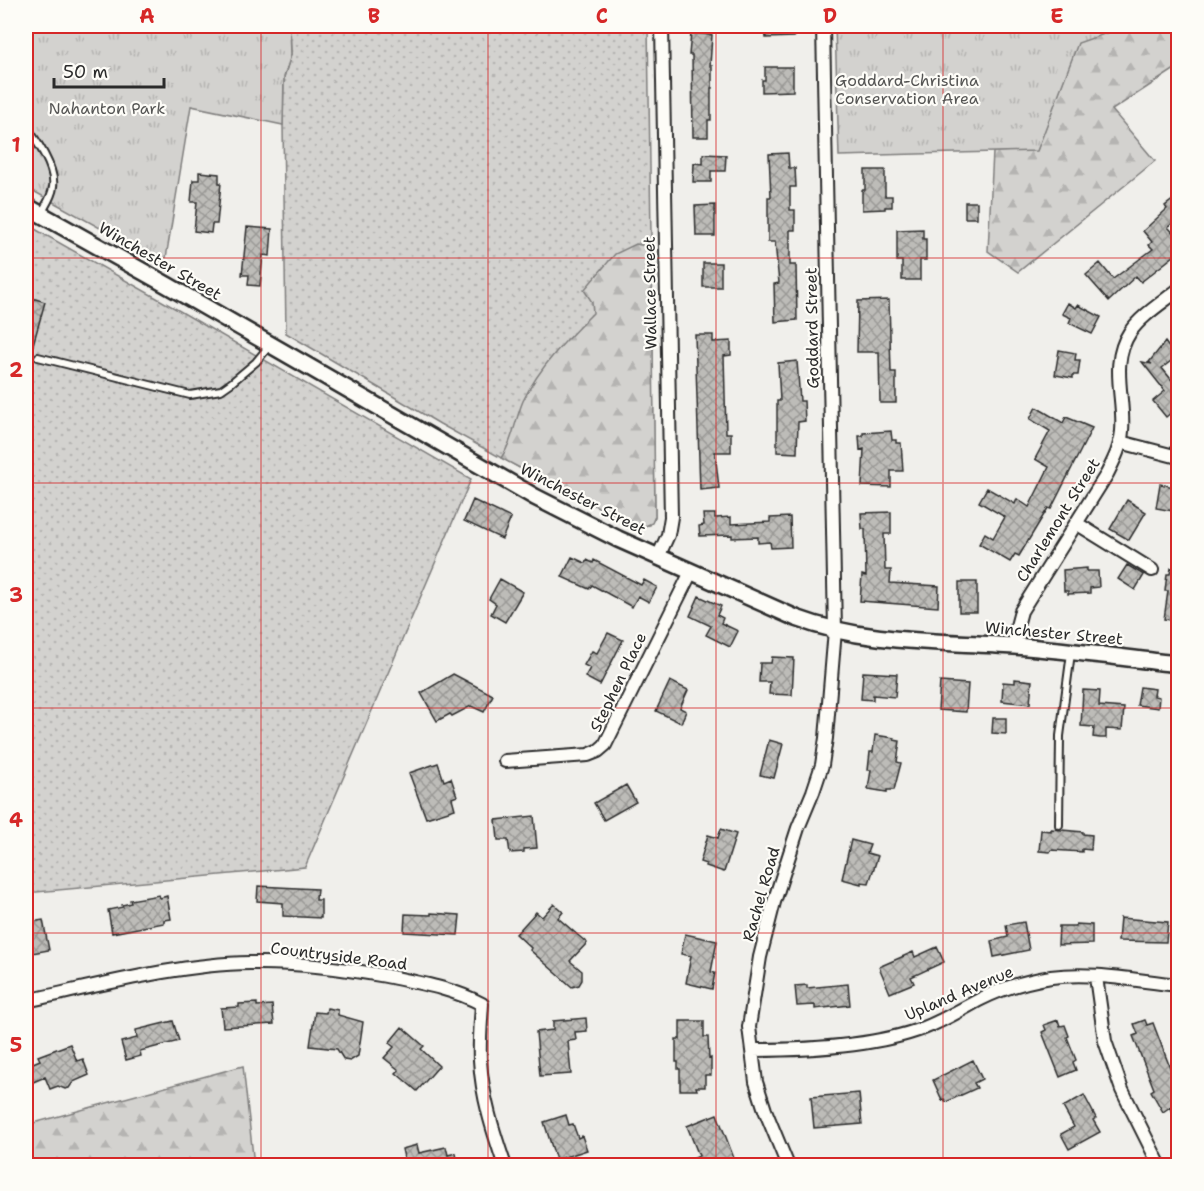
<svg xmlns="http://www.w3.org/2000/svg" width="1204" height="1191" font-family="'Shantell Sans',sans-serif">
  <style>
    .grass { fill: url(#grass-dots); stroke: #7f7e7d; stroke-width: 1.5 }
    .forest { fill: url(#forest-firs); stroke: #7f7e7d; stroke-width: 1.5 }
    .park { fill: url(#park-tufts); stroke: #7f7e7d; stroke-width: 1.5 }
    .building { fill: url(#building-cross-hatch); stroke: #2b2b2b; stroke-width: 1.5 }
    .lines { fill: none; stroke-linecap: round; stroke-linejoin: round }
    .service-casing { stroke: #2b2b2b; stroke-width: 10 }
    .minor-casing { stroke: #2b2b2b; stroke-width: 16 }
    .tertiary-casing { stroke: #2b2b2b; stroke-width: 20 }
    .service { stroke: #fdfcf7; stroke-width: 6 }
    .minor { stroke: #fdfcf7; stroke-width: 12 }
    .tertiary { stroke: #fdfcf7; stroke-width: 15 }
    .grid { fill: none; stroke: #d62828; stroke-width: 1.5; stroke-opacity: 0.55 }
    .labels { text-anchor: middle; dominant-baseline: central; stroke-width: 4.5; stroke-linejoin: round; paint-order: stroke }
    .park-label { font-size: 16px; fill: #555554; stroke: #fdfcf7 }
    .street-label { font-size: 16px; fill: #2b2b2b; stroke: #fdfcf7 }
    .neatline { fill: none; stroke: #d62828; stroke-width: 2 }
    .grid-label { font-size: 20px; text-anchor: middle; font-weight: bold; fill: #d62828 }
  </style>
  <defs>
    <pattern id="grass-dots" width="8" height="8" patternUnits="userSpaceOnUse" patternTransform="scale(1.5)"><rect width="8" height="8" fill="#d3d2cf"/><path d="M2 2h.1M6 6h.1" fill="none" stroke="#b5b4b2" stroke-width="1.8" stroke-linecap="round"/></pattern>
    <pattern id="forest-firs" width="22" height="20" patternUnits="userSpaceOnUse" patternTransform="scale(1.5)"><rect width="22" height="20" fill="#d3d2cf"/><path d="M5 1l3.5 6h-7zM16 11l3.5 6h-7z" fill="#b5b4b2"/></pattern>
    <pattern id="park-tufts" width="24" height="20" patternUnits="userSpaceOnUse" patternTransform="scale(1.5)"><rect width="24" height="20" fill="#d3d2cf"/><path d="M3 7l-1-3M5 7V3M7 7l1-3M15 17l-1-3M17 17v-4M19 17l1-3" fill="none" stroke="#b5b4b2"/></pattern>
    <pattern id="building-cross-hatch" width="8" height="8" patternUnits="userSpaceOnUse" patternTransform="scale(1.5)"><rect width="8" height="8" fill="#bdbcb8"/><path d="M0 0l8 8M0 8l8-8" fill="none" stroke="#9a9996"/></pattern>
  </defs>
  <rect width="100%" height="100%" fill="#f0efeb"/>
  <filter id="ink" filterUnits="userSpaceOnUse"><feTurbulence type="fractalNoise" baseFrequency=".0167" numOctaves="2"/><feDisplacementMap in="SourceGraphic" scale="12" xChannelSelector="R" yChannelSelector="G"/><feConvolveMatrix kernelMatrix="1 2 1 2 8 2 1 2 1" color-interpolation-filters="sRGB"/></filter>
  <g filter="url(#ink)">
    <path class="grass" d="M290 26H648L655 517 650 525 638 526 534 476 440 424 286 333 283 125 284 77 291 55Z
      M26 224 178 310 471 479 305 867 26 893Z"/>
    <path class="forest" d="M1127 26H1178V67L1112 110 1155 161 1018 272 988 251 993 152 1037 150 1078 42Z
      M636 244 646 246 652 251 655 516 652 523 643 527 563 491 501 458C513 441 515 420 523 401 540 366 566 340 593 313L592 302 584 290 615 254Z
      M243 1066 254 1165H26V1125Z"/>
    <path class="park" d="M26 26H290L291 55 284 77 283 125 191 106 165 264 26 187Z
      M835 26H1127L1078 43 1037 151 839 156Z"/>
    <path class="building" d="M765 26H793L794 37 766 38Z
      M691 33 712 35 710 66H712V88H711V120H708V137H693L692 55H689Z
      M765 67H793V91L762 92V80H765Z
      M788 153 789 168H795L796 187H790V210H795V230H790V265H796L797 320 775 322 774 284 779 283 775 242H768V197H771L769 154Z
      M703 154 726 155 725 171H711V182H693L694 163 703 164Z
      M865 170H885V196H892V207H885V209L862 210V190H865Z
      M199 172 219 174V183H221L217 224H212L211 233 194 231 197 202H191L193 180H199Z
      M1179 195V222L1176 220 1168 227 1179 239V252L1141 282 1136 276 1109 301 1086 275 1100 263 1113 279 1153 249 1149 245 1152 242 1143 231 1167 209 1165 206Z
      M965 202H977V218H965Z
      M715 205V236H696L695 206Z
      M247 227 272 229 270 256 263 255 260 286 248 285 249 275H242Z
      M923 229V239H926V260H920V280H902V261H897V230Z
      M703 263H721V287H703Z
      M26 296 45 302 29 359H26Z
      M889 300 891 372H896V403H880L879 352H857L858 301Z
      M1068 303 1076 308 1078 305 1101 317 1092 334 1069 323 1071 318 1062 314Z
      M695 335H713V342L731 341V355L724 356 726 433H731V452H715L719 488 700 490Z
      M1165 342 1176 357 1162 368 1179 389V406L1166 417 1153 401 1165 391 1142 362 1152 364 1149 362Z
      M1059 350 1076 353 1075 360H1080L1078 375H1073V378L1055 375Z
      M797 361 800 401H804L805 421 798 422 797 453 777 452V401H780L778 363Z
      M1036 407 1063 423 1066 417 1092 428 1051 509 1048 508 1019 556 1015 554 1010 562 979 544 985 533 993 538 1005 517 979 502 987 488 1015 504 1017 499 1029 507 1049 467 1035 459 1050 431 1030 419Z
      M891 431 892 440H896V443H901L903 471H891V487L862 486 864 449 860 450 859 436H863V433Z
      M1160 484 1179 488V512L1156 508Z
      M473 500 511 518 502 539 464 521Z
      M1127 500 1146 512 1129 540 1110 529Z
      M891 512V534H884L885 570H891L890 583 939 586 938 607 860 601 862 575 866 576 865 529H862L861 513Z
      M703 514H715V518L731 517V524L770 522V518L790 517 791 547 771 548 770 542 758 543V537L732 538V535L700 536 699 526 704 525Z
      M572 557 585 563 587 560 593 563 594 560 641 585 644 580 657 587 649 602 638 596 632 607 592 585 589 589 562 577Z
      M1127 565 1144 575 1135 590 1118 579Z
      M1087 568V571H1098L1099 587 1090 588V593L1068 594V591H1064L1063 570Z
      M1171 568 1179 569V621L1164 619 1168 591H1165L1167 574H1170Z
      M500 579 523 592 505 622 491 614 496 604 489 599Z
      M959 582H977V612H959Z
      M699 596 721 606 717 615 723 618 721 623 738 631 730 647 706 635 711 626 690 616Z
      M608 633 623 640 600 685 585 677 590 668 584 665 592 651 597 653Z
      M772 657 794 658 792 695 769 694 770 682H759L760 663H771Z
      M863 672 897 674 895 697 873 695V700L861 699Z
      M453 674 493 695 484 712 471 706 452 716 450 714 437 721 421 693Z
      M1015 679 1032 681 1030 704 1002 701 1003 682 1015 683Z
      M670 681 688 690 680 708 686 711 681 723 656 711Z
      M940 682 968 684 966 712 938 710Z
      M1140 687 1155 689 1154 696 1159 697 1158 708 1137 705Z
      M1083 690 1100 691 1099 706 1124 708 1122 730 1106 729V738H1100L1093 737 1094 727 1081 726Z
      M993 718H1006V734L992 733Z
      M875 735 894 738V740L900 741 897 762 901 763 894 790H887V792L868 789 871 770H868L870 752H873Z
      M769 740 783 744 774 778 760 775Z
      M438 763 444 781 451 778 457 796 452 798 455 809 426 818 409 773Z
      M626 785 636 802 604 820 594 803Z
      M534 816 537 848 524 849V852L510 853 508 840H498L496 820Z
      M721 829 736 834 724 872 706 866V864L700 862 708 835 718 838Z
      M1051 829 1083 832V834L1092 835 1091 850 1082 849V852L1051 850 1050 852 1039 851 1041 830 1051 831Z
      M851 840 870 845 867 853 878 856 869 883 861 882V884L842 879Z
      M258 886 317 889 316 900H321V918L283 916V903L257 901Z
      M159 895 160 898 167 896 171 919 164 920V923L112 933 108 910 123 907 122 905 131 903 130 900Z
      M554 904 563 912 558 918 587 943 570 961 582 971V980L579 985 572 987 530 950 531 948 516 934 536 912 542 917Z
      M431 913 460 915 458 935 404 932 405 914 431 915Z
      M1120 918 1168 922 1166 942 1118 941Z
      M43 920 49 950 26 954V923Z
      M1024 922 1029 950 994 957 991 941 1008 937 1006 925Z
      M1076 924 1092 925V944L1058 945 1059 926H1076Z
      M685 934 717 941 711 972 715 973 712 989 686 983 691 956 681 954Z
      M937 947 944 962 911 977 914 983 890 993 879 967 913 952 915 957Z
      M848 984 850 1005 815 1009V1005L797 1006 795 986 807 985V988Z
      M257 1003V1006L272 1005 274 1024 223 1027 221 1008 239 1007V1004Z
      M327 1008 338 1010V1015L363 1022 358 1056 350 1061 344 1060 337 1049 310 1046 315 1012 326 1013Z
      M586 1018 587 1031 575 1032 576 1040 568 1041 571 1074 540 1076 536 1032 553 1030V1021Z
      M1058 1020 1060 1026 1065 1025 1069 1036 1067 1037 1076 1060 1073 1062 1076 1070 1060 1077 1042 1032 1046 1030 1044 1025Z
      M1145 1020 1147 1025 1153 1023 1174 1078 1179 1076V1122L1170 1107 1163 1112 1151 1091 1154 1089 1133 1036 1138 1034 1134 1024Z
      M173 1021 179 1041 140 1051 141 1056 126 1060 121 1042 137 1038 136 1030Z
      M680 1021H704V1037H708L709 1059 711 1058V1075H705V1087H696L697 1090H680V1069H678V1062H676V1039H680Z
      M402 1027 424 1046 421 1049 439 1066 417 1091 396 1073 399 1070 384 1058 394 1047 389 1043Z
      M70 1044 77 1061 83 1059 89 1075 73 1082 69 1088 65 1089 58 1086 50 1089 45 1077 26 1085V1066L40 1060 38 1056Z
      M973 1060 982 1079 974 1083 977 1088 946 1102 944 1099 942 1100 933 1080Z
      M859 1093 862 1124 814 1128 811 1097Z
      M1084 1095 1096 1118 1093 1120 1100 1132 1069 1149 1061 1134 1074 1127 1063 1107Z
      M717 1114 737 1166H678L699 1156 687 1126Z
      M566 1115 569 1125 573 1124 578 1138 582 1136 587 1150 556 1160 544 1122Z
      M417 1145 419 1153 446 1147 448 1155 456 1153 458 1166H406L402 1149Z"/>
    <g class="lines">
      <g class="service-casing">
        <path id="service" d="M26 126C36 140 56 168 53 187 52 197 45 206 41 214
          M38 357 190 395 221 390 231 383 256 362 270 345
          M1059 825 1060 736 1071 653"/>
      </g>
      <g class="minor-casing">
        <path id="minor" d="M1120 442 1178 457
          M1076 523 1152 570
          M658 557 668 535 671 517 662 26
          M1014 646 1017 626 1021 611 1107 474C1114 460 1121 447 1122 431 1125 397 1109 364 1130 332 1142 315 1162 303 1178 290
          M505 761 588 755 598 751 605 745 691 572
          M1096 977 1105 1041 1122 1090 1160 1166
          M26 1001C97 986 177 964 250 963 296 962 342 968 386 976 420 983 452 988 482 1004 481 1022 479 1041 480 1060 482 1097 493 1131 505 1166
          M752 1050C805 1050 874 1047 924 1028 945 1020 962 1009 981 999 1003 988 1027 981 1051 977 1092 971 1137 981 1178 985
          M788 1166 765 1110 756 1082 749 1027 760 957 774 902 798 828 813 792 822 765 826 738 835 630 823 26"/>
      </g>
      <g class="tertiary-casing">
        <path id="tertiary" d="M26 206 167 285 535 497 618 539 796 618C865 644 941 641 1014 646 1069 650 1124 658 1178 664"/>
      </g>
      <use href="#service" class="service"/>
      <use href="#minor" class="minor"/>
      <use href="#tertiary" class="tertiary"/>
    </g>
  </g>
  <path class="grid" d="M261 26V1166M488 26V1166M716 26V1166M943 26V1166M26 258H1178M26 483H1178M26 708H1178M26 933H1178"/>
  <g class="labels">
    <g class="park-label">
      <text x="907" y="80">Goddard-Christina<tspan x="907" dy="18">Conservation Area</tspan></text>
      <text x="107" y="108">Nahanton Park</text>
    </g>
    <g class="street-label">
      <text transform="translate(160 261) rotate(30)">Winchester Street</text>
      <text transform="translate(650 293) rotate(-91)">Wallace Street</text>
      <text transform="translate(812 328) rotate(-91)">Goddard Street</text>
      <text transform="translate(583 499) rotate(27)">Winchester Street</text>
      <text transform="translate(1058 520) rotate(-58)">Charlemont Street</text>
      <text transform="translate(1054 633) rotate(5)">Winchester Street</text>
      <text transform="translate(618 682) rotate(-64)">Stephen Place</text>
      <text transform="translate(761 894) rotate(-74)">Rachel Road</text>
      <text transform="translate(339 956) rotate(7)">Countryside Road</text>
      <text transform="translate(959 993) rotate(-23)">Upland Avenue</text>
    </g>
  </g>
  <rect width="1204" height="1191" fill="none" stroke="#fdfcf7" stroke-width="66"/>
  <path d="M54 78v9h110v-9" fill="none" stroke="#2b2b2b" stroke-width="3"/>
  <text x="63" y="78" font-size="18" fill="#2b2b2b" stroke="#fdfcf7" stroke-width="4.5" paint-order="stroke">50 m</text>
  <rect x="33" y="33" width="1138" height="1125" class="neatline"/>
  <g class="grid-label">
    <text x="147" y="23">A</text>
    <text x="374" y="23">B</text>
    <text x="602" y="23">C</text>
    <text x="830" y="23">D</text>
    <text x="1057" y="23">E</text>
    <text x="16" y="152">1</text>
    <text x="16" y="377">2</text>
    <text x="16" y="602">3</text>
    <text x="16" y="827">4</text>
    <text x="16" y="1052">5</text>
  </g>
</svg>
